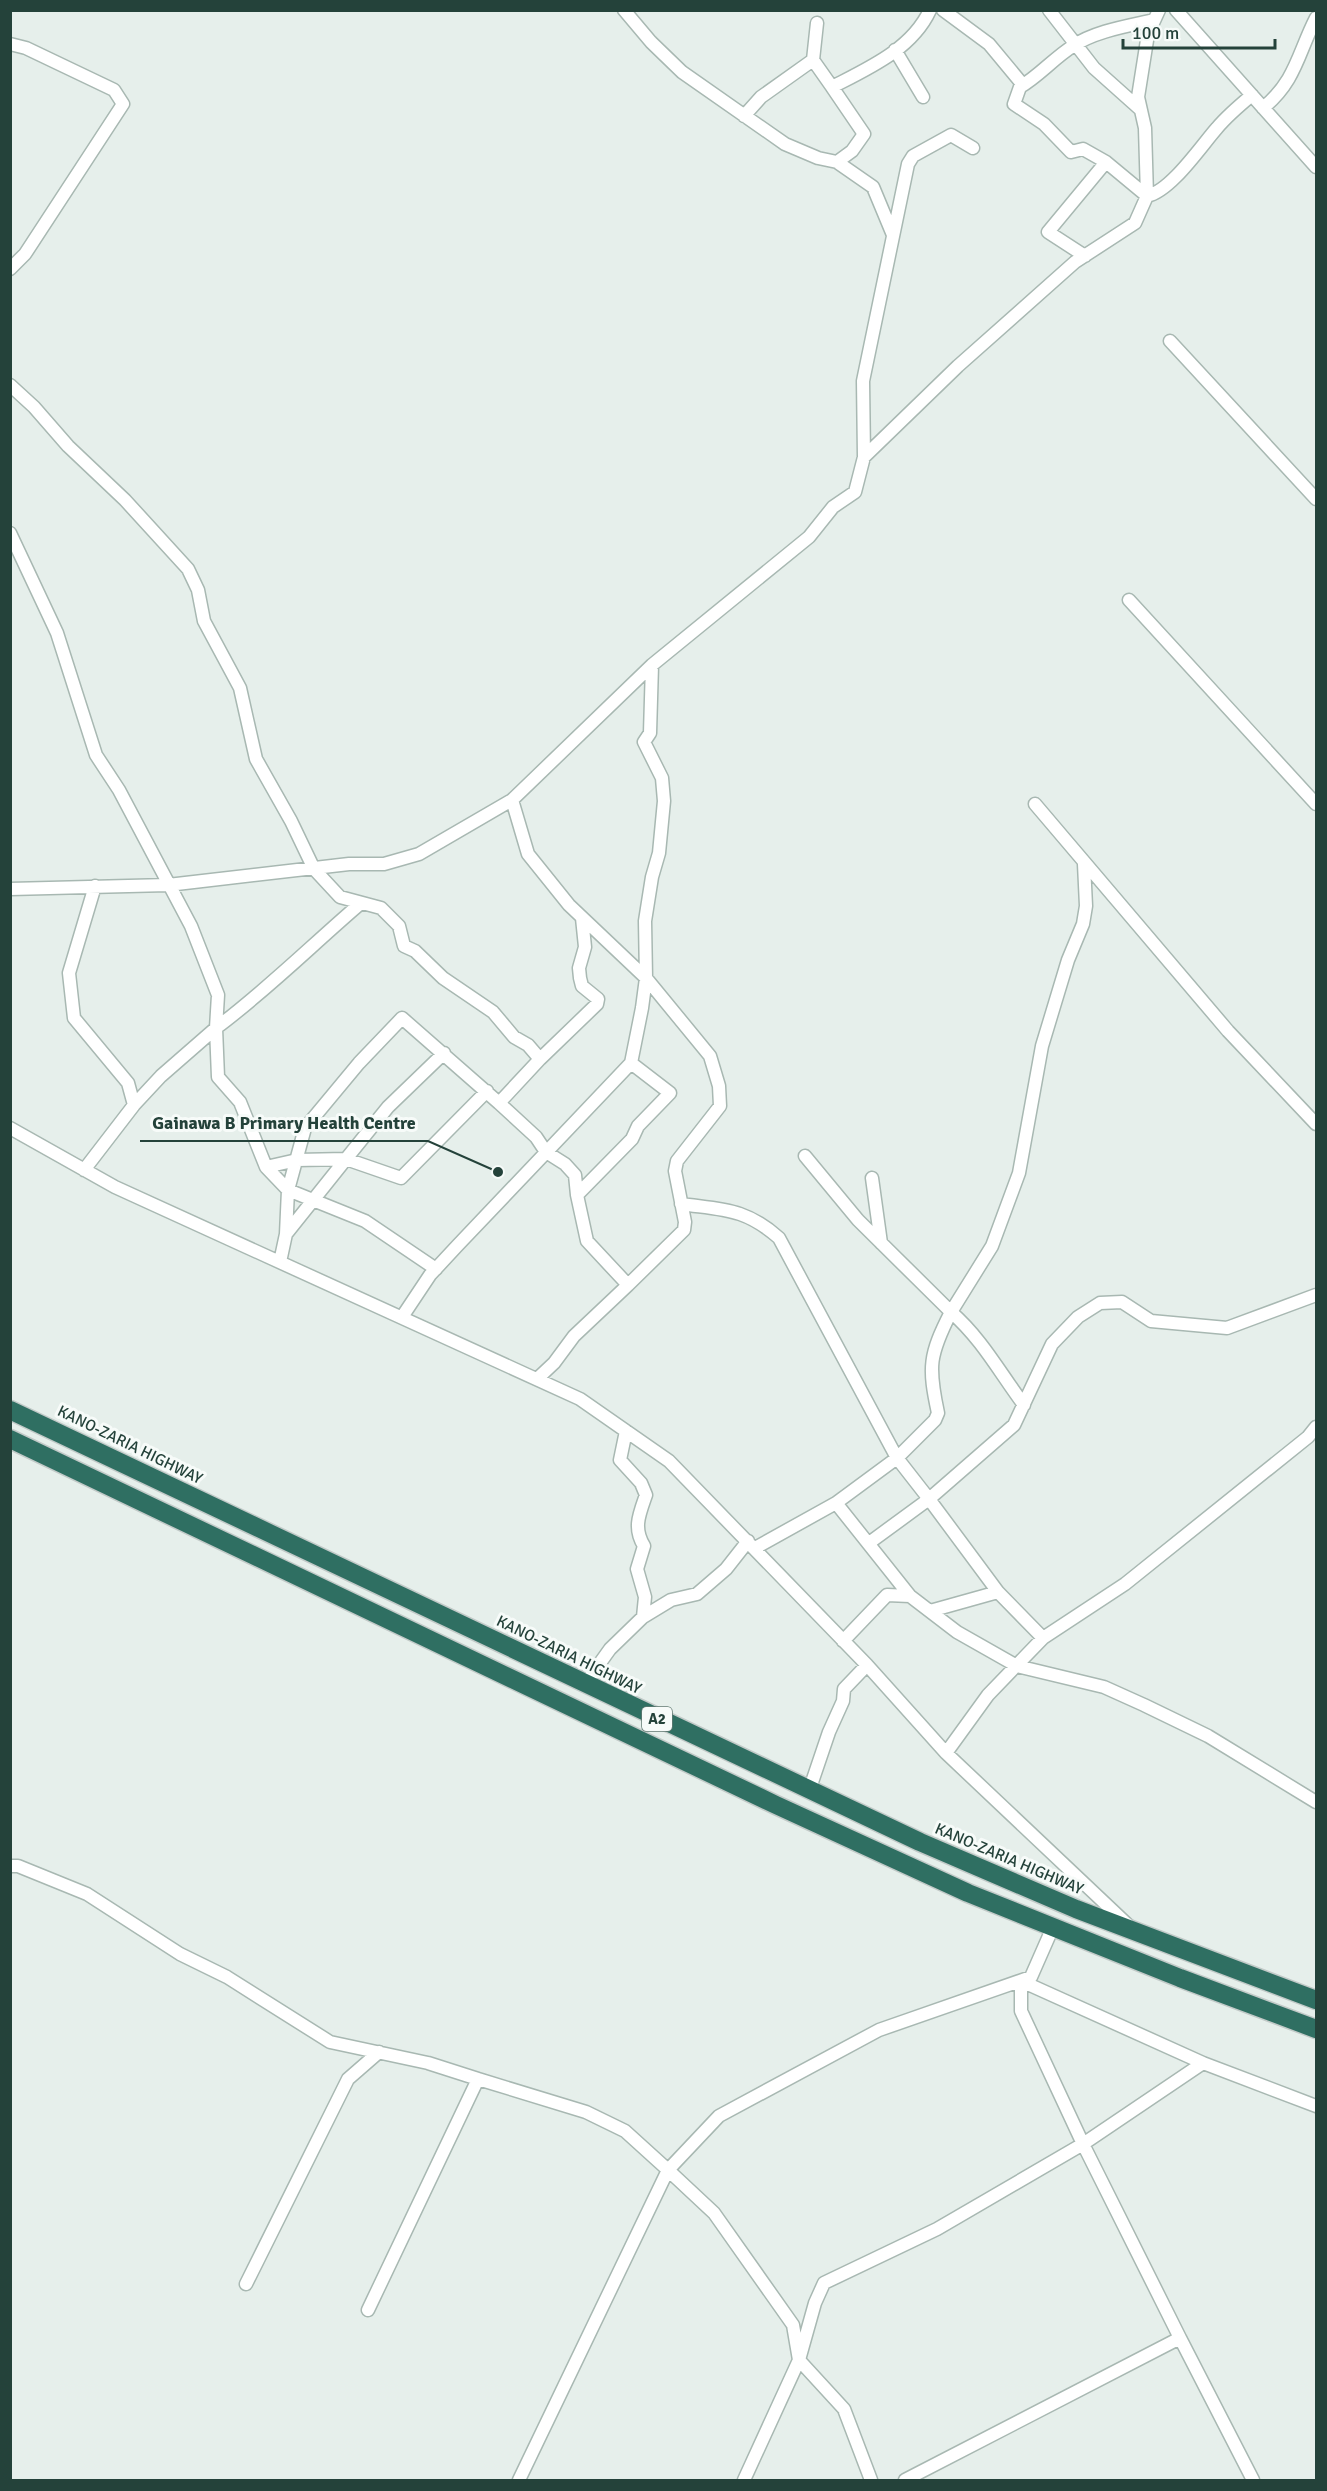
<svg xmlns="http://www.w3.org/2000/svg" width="1327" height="2491" font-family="Signika,sans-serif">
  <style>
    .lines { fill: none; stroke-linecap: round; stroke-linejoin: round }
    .minor-casing { stroke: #a8b8b2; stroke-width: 15 }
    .highway-casing { stroke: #c2cac8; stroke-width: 21 }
    .minor { stroke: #fff; stroke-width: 12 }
    .highway { stroke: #2f6f62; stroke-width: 18 }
    .labels { text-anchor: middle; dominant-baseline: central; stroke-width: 6; stroke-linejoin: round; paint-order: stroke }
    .shield { fill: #f7fbf9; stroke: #637a73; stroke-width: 1.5 }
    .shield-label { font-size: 15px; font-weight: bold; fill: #24423a }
    .street-label { font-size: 16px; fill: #24423a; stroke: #f7fbf9 }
    .leader { fill: none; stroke: #24423a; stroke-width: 2 }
    .callout-dot { fill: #24423a; stroke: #f7fbf9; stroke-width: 2 }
    .callout-label { font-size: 18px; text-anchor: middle; font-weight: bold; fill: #24423a; stroke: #f7fbf9; stroke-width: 6; stroke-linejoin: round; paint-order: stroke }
  </style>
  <rect width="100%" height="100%" fill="#e6efeb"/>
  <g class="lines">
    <g class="minor-casing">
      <path id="minor" d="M624 10 651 42 682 72 785 144 818 158 837 162 873 187 893 235
        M943 10 989 44 1023 85
        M1049 10 1094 68 1141 110
        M1176 10 1316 167
        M1154 20C1128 26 1095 31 1073 46 1054 58 1039 76 1020 87L1014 104 1044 124 1071 152 1083 149 1106 162 1147 196C1171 191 1201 146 1217 128 1227 116 1240 105 1252 95
        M10 44 26 48 114 90 123 104 25 254 10 269
        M895 50 923 97
        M813 60 832 87
        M1263 108C1296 81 1298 53 1316 18
        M744 116 761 97 813 60 817 23
        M837 162 852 151 864 134 832 87C869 68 912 49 930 10
        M1085 256 1048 232 1106 162
        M1170 341 1316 499
        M10 385 34 407 68 446 125 500 188 569 198 590 204 621 240 688 256 759 291 821 314 869 340 897 381 908 399 926 404 946 415 951 443 978 493 1012 514 1037 528 1045 540 1059 499 1103 536 1137 546 1152 565 1164 575 1175 577 1195
        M864 457 863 381 908 164 913 156 951 135 973 148
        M10 533 57 633 96 755 119 790 191 926 218 995 216 1028 161 1076 134 1105 84 1170
        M1129 600 1316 804
        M512 800 528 854 569 905 646 978 710 1056 719 1086 720 1106 677 1161 675 1171 685 1222 684 1230 628 1285
        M1035 804 1228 1031 1316 1124
        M95 886 69 973 74 1018 128 1083 134 1105
        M10 889 168 885 349 864H384L419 854 512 800 652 665 809 537 833 507 855 492 864 457 958 366 1075 262 1135 223 1147 196 1145 128 1138 97 1148 34 1159 10
        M361 903C313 944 266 991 216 1028L218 1077 240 1102 266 1167 288 1190 365 1221 436 1269
        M540 1059 597 1004 598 999 582 986 580 978 579 968 585 947 582 918
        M10 1128 115 1187 580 1399 669 1461 867 1665 946 1753 1129 1926
        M266 1167 297 1160 346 1159 388 1107 444 1053
        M872 1178 881 1243
        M681 1204C724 1210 745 1208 779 1238L897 1458 935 1420 938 1413C928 1367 929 1355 951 1312L858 1220 805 1156
        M286 1234 346 1159 401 1178 487 1091
        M280 1262 286 1234 288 1190 305 1128 359 1063 402 1018 499 1103
        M402 1317 430 1275 457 1246 631 1063
        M537 1379 554 1363 574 1336 628 1285 587 1241 577 1195 632 1139 638 1126 670 1093 631 1063 642 1008 646 978 645 921 652 877 659 853 664 801 662 778 644 742 650 733 652 665
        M1024 1405C1000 1373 982 1339 951 1312L992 1246 1019 1173 1042 1046 1068 960 1083 924 1086 906 1084 864
        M626 1431 620 1460 641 1483 646 1495C639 1515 633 1528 644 1546L637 1569 645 1597 643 1617
        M836 1503 897 1458 929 1499 1014 1425 1052 1344 1078 1317 1100 1303 1122 1302 1151 1321 1227 1328 1316 1295
        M869 1543 929 1499 998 1592
        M755 1548 836 1503 910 1596 957 1632 1017 1666 1104 1687 1144 1705 1208 1736 1316 1802
        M930 1611 998 1592 1043 1638 1125 1584 1308 1437 1316 1427
        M843 1641 887 1595 910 1596
        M585 1684 610 1649 643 1617 671 1600 697 1594 726 1569 748 1541
        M946 1753 988 1695 1043 1638
        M809 1791 829 1732 843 1701 844 1689 867 1665
        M10 1866H18L87 1894 180 1954 227 1977 330 2042 428 2063 478 2079
        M1021 1981 1203 2063 1083 2144 1021 2011Z
        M1203 2063 1316 2106
        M246 2284 348 2079 379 2052
        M368 2310 478 2079 586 2112 625 2131 668 2170 519 2480
        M744 2480 799 2360 793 2325 714 2213 668 2170 719 2116 879 2030 1031 1977 1053 1927
        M871 2480 844 2409 799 2360 815 2303 824 2283 937 2229 1083 2144 1180 2338
        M905 2480 1180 2338 1253 2480"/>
    </g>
    <g class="highway-casing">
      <path id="highway" d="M10 1410 920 1842 1076 1909 1316 2000
        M10 1439 776 1805 968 1893 1180 1978 1316 2029"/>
    </g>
    <use href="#minor" class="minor"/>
    <use href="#highway" class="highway"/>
  </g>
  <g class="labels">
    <rect class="shield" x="642" y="1707" width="30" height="24" rx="4.5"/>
    <g class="shield-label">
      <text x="657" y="1719">A2</text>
    </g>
    <g class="street-label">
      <text transform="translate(130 1445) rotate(26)">KANO-ZARIA HIGHWAY</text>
      <text transform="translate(569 1655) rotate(26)">KANO-ZARIA HIGHWAY</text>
      <text transform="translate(1009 1859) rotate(23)">KANO-ZARIA HIGHWAY</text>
    </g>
  </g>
  <path class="leader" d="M498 1172L428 1141H140"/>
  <circle class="callout-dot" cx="498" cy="1172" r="6"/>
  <g class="callout-label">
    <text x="284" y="1129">Gainawa B Primary Health Centre</text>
  </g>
  <rect width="1327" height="2491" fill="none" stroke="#24423a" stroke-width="24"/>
  <path d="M1123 39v9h152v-9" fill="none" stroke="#24423a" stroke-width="3"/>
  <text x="1132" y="39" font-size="18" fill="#24423a" stroke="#f7fbf9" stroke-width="4.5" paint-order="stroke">100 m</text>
</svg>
